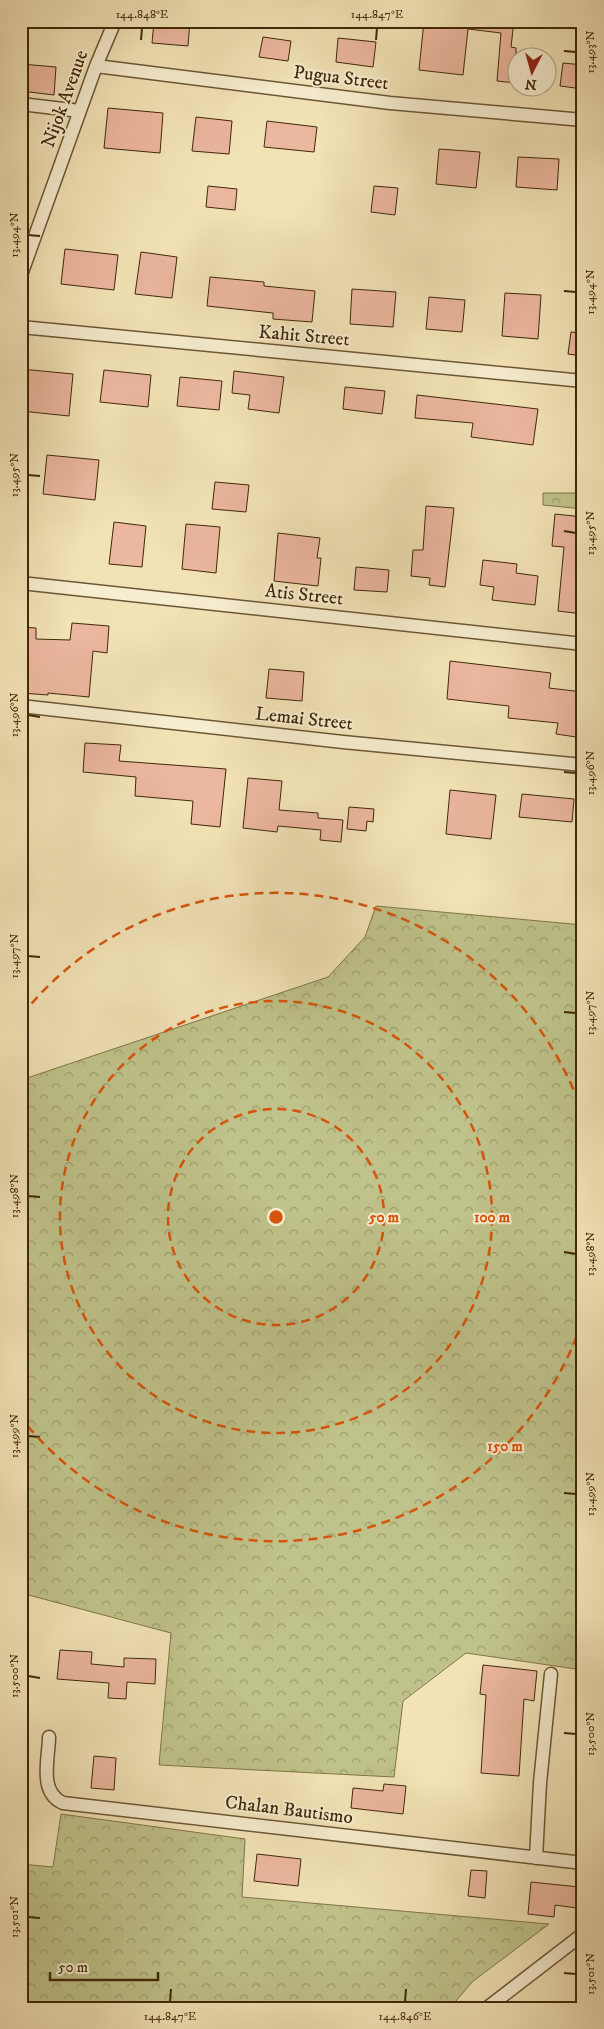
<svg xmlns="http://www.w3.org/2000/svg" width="604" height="2029" font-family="'IM FELL DW Pica',serif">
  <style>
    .forest { fill: url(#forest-crowns); stroke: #80754a }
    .building { fill: #ecb79f; stroke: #402809 }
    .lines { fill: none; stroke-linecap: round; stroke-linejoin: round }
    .minor-casing { stroke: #6c5734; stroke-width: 15 }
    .minor { stroke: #f7edd0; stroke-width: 12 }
    .ticks { fill: none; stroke: #402809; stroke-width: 2 }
    .ring { fill: none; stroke: #d7540c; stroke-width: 2.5; stroke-dasharray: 9 6 }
    .labels { text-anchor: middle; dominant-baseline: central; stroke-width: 4; stroke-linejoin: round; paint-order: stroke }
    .street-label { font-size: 19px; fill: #402809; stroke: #f7edd0 }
    .centre { fill: #d7540c; stroke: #f7edd0; stroke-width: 2.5 }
    .ring-label { font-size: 15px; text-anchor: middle; font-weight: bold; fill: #d7540c; stroke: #f7edd0; stroke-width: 4; stroke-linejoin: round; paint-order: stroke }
    .neatline { fill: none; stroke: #402809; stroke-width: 2 }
    .ticks-label { font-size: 12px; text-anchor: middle; fill: #402809 }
  </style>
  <defs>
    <pattern id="forest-crowns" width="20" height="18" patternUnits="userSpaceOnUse" patternTransform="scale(1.25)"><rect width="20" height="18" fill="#bfc28a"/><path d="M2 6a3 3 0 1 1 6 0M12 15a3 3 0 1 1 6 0" fill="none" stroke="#9d9e6f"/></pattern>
  </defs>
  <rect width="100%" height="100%" fill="#f2e3b7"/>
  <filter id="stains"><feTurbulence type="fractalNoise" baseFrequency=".004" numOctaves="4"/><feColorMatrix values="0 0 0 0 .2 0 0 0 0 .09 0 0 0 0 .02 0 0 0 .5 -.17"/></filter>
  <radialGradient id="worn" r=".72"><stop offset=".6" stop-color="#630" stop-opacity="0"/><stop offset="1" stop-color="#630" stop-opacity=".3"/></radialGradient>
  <path class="forest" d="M543 493H583V509L543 505Z
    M376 906 583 925V1670L466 1653 403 1701 394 1777 159 1765 171 1633 21 1593V1080L328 977 365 937Z
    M61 1814 245 1839 242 1897 549 1924 472 1982 450 2008H21V1864L53 1867Z"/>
  <path class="building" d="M154 21H190L188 46 152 43Z
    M424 21H514L511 47 516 48V83L497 81 501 33 468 29 463 75 419 70Z
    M263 37 291 41 288 61 259 57Z
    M338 38 376 42 373 67 336 62Z
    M563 63 583 65V89L560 86Z
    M21 64 56 67 54 95 21 91Z
    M108 108 163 113 160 153 104 148Z
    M196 117 232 121 229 154 192 151Z
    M267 121 317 127 314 152 264 147Z
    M439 149 480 152 476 188 436 184Z
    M518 157 559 159 557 190 516 187Z
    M208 186 237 189 235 210 206 207Z
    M374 186 398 188 395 215 371 212Z
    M65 249 118 255 114 290 61 284Z
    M141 252 177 257 172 298 135 294Z
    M210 277 264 282V286L315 291 312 322 273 319V313L207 306Z
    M352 289 396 292 393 327 350 324Z
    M505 293 541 295 538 339 502 336Z
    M429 297 465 300 462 332 426 329Z
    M571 332 583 333V356L568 354Z
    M21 369 73 374 69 416 21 411Z
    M104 370 151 375 148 407 100 402Z
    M234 371 284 377 279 413 248 409 250 395 232 393Z
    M180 377 222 381 219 410 177 406Z
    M345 387 385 391 382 414 343 409Z
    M417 395 538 409 533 445 471 437 473 423 415 418Z
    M47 455 99 460 95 500 43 494Z
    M215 482 249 485 246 512 212 509Z
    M426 506 454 508 445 587 429 585 430 578 411 576 413 550H423Z
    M555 514 583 517V614L558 611 564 547 552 546Z
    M114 522 146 526 142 567 109 564Z
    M186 524 220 527 216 573 182 569Z
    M278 533 320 538 317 558H321L318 586 274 581Z
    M483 560 517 564 516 573 538 576 535 605 492 600 494 587 480 585Z
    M356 567 389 570 387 592 354 590Z
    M72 623 109 626 107 653 93 651 89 697 48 693V695L21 693V627L36 628V639L70 640Z
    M450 661 551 673 549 688 583 692V738L556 734 558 723 508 718 509 706 447 699Z
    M269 669 304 672 302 701 266 698Z
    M85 743 121 745 119 761 226 769 220 827 191 824 193 801 135 796 136 777 83 772Z
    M248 778 282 781 279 810 318 813V818L343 820 341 842 320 840 321 830 278 826 277 832 243 828Z
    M450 790 496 795 491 839 446 834Z
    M522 794 574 799 572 822 519 817Z
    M349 807 374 809 373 822 367 821 366 831 347 829Z
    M60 1650 92 1652 91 1664 124 1667V1658L156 1659 155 1684 127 1682 126 1699 108 1698 109 1683 57 1679Z
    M483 1665 537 1671 534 1701 524 1699 519 1776 481 1773 486 1695 480 1694Z
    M94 1756 116 1758 114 1790 91 1788Z
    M384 1784 406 1786 403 1814 351 1808 353 1788 383 1791Z
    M257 1854 301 1859 298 1886 254 1881Z
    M471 1870 487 1871 485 1898 468 1896Z
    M531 1882 579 1887 577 1908 555 1905 554 1917 528 1914Z"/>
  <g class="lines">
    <g class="minor-casing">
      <path id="minor" d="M96 66 390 103 583 120
        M21 104 80 111
        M21 275 96 66 115 21
        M21 327 583 381
        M21 583 583 644
        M21 706 343 742 583 765
        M49 1737C49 1758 38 1792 63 1803L583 1863
        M536 1858 540 1783 551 1674
        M487 2008 583 1934"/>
    </g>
    <use href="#minor" class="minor"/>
  </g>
  <path class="ticks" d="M141 40 142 28M376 40 377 28M564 51 576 52M28 235 40 236M564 291 576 292M28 475 40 476M564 531 576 533M28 715 40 717M564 772 576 773M28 956 40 957M564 1012 576 1013M28 1196 40 1197M564 1252 576 1254M28 1436 40 1437M564 1493 576 1494M28 1676 40 1678M564 1733 576 1734M28 1917 40 1918M564 1973 576 1974M170 2002 171 1989M405 2002 406 1989"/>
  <g class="ring">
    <circle cx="276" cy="1217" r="108"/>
    <circle cx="276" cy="1217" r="216"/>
    <path d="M582 1322A324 324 0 0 1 22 1419M22 1015A324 324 0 0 1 582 1112"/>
  </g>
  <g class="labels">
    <g class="street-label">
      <text transform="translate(341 78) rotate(7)">Pugua Street</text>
      <text transform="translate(65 99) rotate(-70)">Nijok Avenue</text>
      <text transform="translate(304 336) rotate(5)">Kahit Street</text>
      <text transform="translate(304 595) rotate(6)">Atis Street</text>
      <text transform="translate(304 719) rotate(6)">Lemai Street</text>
      <text transform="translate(289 1810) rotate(7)">Chalan Bautismo</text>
    </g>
  </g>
  <circle cx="276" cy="1217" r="8" class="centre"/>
  <g class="ring-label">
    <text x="384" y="1222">50 m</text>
    <text x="492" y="1222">100 m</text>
    <text x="505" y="1451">150 m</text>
  </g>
  <rect width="604" height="2029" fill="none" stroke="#f2e3b7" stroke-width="55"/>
  <g transform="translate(532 72) rotate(186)"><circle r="24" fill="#f7edd0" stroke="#ae9e80"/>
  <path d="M0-4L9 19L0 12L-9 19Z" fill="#8f2418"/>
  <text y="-8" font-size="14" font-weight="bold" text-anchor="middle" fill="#402809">N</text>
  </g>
  <path d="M50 1972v8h108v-8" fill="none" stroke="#402809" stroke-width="2.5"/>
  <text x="58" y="1972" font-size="15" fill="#402809" stroke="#f7edd0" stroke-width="4" paint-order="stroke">50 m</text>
  <rect x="28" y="28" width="548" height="1974" class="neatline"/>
  <g class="ticks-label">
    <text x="142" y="18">144.848°E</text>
    <text x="377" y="18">144.847°E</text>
    <text transform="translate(590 52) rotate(-90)" y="4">13.493°N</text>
    <text transform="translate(14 235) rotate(-90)" y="4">13.494°N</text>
    <text transform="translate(590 292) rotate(-90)" y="4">13.494°N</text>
    <text transform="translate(14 475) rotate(-90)" y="4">13.495°N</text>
    <text transform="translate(590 533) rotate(-90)" y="4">13.495°N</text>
    <text transform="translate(14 715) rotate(-90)" y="4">13.496°N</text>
    <text transform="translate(590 773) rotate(-90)" y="4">13.496°N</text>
    <text transform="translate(14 956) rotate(-90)" y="4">13.497°N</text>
    <text transform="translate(590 1013) rotate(-90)" y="4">13.497°N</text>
    <text transform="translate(14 1196) rotate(-90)" y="4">13.498°N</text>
    <text transform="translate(590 1254) rotate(-90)" y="4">13.498°N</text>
    <text transform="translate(14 1436) rotate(-90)" y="4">13.499°N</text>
    <text transform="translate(590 1494) rotate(-90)" y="4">13.499°N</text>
    <text transform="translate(14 1676) rotate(-90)" y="4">13.500°N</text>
    <text transform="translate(590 1734) rotate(-90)" y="4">13.500°N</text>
    <text transform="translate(14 1917) rotate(-90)" y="4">13.501°N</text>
    <text transform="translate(590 1974) rotate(-90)" y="4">13.501°N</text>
    <text x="170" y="2020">144.847°E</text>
    <text x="405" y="2020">144.846°E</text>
  </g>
  <rect width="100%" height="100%" filter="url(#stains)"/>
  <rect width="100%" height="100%" fill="url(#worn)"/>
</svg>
